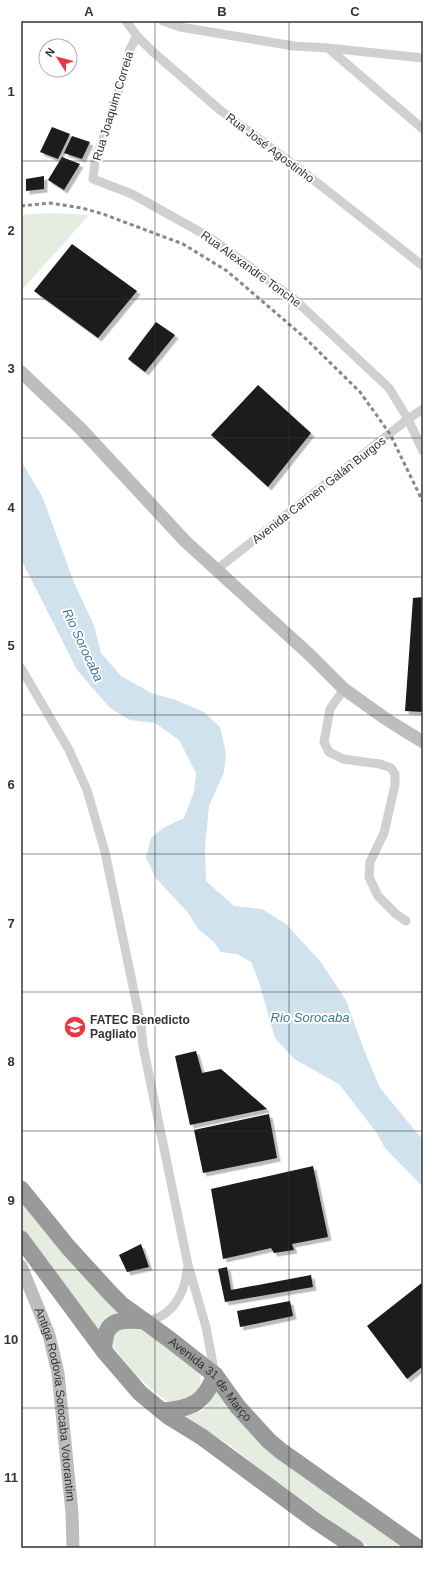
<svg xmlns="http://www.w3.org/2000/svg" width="444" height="1569" font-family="Helvetica,sans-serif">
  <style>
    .green { fill: #e6ecdf }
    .water { fill: #cfe2ee }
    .building { fill: #1a1a1a; filter: url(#shadow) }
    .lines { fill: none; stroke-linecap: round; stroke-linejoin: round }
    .street { stroke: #d0d0d0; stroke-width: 9 }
    .secondary { stroke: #bdbdbd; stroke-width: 13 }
    .highway { stroke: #9a9a9a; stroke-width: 17 }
    .rail { stroke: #888; stroke-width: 3; stroke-dasharray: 4 3; stroke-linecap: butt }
    .grid { fill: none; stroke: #333; stroke-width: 1; stroke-opacity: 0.55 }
    .labels { text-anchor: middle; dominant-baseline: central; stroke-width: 4; stroke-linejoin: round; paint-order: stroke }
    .street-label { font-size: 12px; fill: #333; stroke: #fff }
    .poi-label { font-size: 12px; font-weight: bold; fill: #333; stroke: #fff; text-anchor: start }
    .water-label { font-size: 13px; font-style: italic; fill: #3f7597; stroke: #fff }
    .neatline { fill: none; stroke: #333; stroke-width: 1.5 }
    .grid-label { font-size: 13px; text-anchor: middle; font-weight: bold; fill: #333 }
  </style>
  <defs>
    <filter id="shadow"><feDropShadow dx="3.5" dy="3.5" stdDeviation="0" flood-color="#0004"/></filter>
  </defs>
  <rect width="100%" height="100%" fill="#fff"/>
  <path class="green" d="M51 213 89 215 21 291V215Z
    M21 1199 122 1312 99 1336 21 1231Z
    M118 1327C122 1327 128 1326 133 1327 140 1328 166 1346 172 1351 179 1357 193 1365 198 1372 209 1388 185 1404 171 1402 156 1399 118 1356 111 1342Z
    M215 1388C235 1416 256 1442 283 1463L403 1548H370L273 1480 231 1446 184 1416C204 1413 209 1408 215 1388Z"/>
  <path class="water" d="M21 461 42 496 75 585 94 625 101 653 121 676 151 693 176 700 204 712 220 727 226 753 224 772 209 806 205 848 206 881 234 906 262 909 286 924 320 961 346 1000 364 1050 380 1088 423 1140V1187L385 1148 376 1132 339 1084 294 1059 275 1038 259 982 251 962 237 954 221 952 214 942 198 929 189 914 156 878 146 858 151 838 163 828 184 818 194 792 196 773 179 740 155 723 130 720 110 708 77 670 21 559Z"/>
  <path class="building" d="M52 127 70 134 58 159 40 152Z
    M72 136 90 142 82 159 64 153Z
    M62 157 80 164 64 190 48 180Z
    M44 176V189L26 191V179Z
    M72 244 137 291 98 338 34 291Z
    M156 322 175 335 145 372 128 359Z
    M258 385 311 433 268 487 211 435Z
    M423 597V712L405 711 413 598Z
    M196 1051 202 1073 221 1069 267 1109 190 1125 175 1056Z
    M269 1114 277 1158 203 1173 194 1130Z
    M313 1166 328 1237 292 1244 294 1250 274 1253 271 1248 223 1259 211 1189Z
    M141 1244 149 1267 127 1272 119 1255Z
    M227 1267 231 1290 311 1275 313 1287 225 1302 218 1269Z
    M423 1282V1366L407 1379 367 1326Z
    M290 1301 293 1316 240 1327 237 1311Z"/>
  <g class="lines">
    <path class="street" d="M126 21 137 36 152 51 220 110 301 170 423 266
      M163 21 180 27 294 46 328 48 423 129
      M137 36 130 49 113 111 95 161 93 179 132 194 209 237 294 299 389 388 408 419 423 451
      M328 48 423 58
      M216 570 408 419 423 409
      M21 668 69 750 87 790 105 852 141 1025 143 1046 188 1265 206 1327 215 1375
      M344 689 330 709 324 742 329 752 343 759 380 764 391 768 395 774V785L384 833 370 862 369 877 378 896 396 914 406 921
      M144 1321C171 1319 185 1294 187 1270"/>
    <g class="secondary">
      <path d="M21 372 81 429 185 541 311 656 344 689 386 719 423 742"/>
      <path id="s1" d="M21 1266 49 1335 58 1373 72 1513 73 1548"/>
    </g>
    <g class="highway">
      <path id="s2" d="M21 1189 68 1247 111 1294 122 1305 169 1339 215 1375 238 1407 269 1441 281 1451 418 1548"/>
      <path d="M21 1239 104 1351 140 1393 168 1416 202 1437 317 1522 356 1548"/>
      <path d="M104 1351C103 1321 118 1318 144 1321"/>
      <path d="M162 1411C192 1409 204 1403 215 1375"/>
    </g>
    <path class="rail" d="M21 206 50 203 82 208 103 214 183 244 227 271 304 337 360 392 390 434 423 502"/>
  </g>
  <path class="grid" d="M155 21V1548M289 21V1548M21 161H423M21 299H423M21 438H423M21 577H423M21 715H423M21 854H423M21 992H423M21 1131H423M21 1270H423M21 1408H423"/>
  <defs>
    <g id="university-disc" transform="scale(1.15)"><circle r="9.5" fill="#e63946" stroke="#fff"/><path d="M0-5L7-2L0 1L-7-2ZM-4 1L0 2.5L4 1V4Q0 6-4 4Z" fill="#fff"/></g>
  </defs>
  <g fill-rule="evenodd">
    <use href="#university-disc" x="75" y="1027"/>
  </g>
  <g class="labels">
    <g class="street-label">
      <text transform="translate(113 106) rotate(-73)">Rua Joaquim Correia</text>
      <text transform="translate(270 148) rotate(37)">Rua José Agostinho</text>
      <text transform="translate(251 269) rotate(36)">Rua Alexandre Tonche</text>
      <text transform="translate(319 490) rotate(-38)">Avenida Carmen Galán Burgos</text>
      <text stroke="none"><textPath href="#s2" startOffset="270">Avenida 31 de Março</textPath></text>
      <text stroke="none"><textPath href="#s1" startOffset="144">Antiga Rodovia Sorocaba Votorantim</textPath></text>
    </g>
    <g class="poi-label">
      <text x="90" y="1020">FATEC Benedicto<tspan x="90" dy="14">Pagliato</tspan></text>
    </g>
    <g class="water-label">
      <text transform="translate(83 645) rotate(65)">Rio Sorocaba</text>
      <text x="310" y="1017">Rio Sorocaba</text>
    </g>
  </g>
  <rect width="444" height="1569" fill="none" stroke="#ffffff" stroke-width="44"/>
  <g transform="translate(58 58) rotate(306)"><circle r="19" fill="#ffffff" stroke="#adadad"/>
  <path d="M0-3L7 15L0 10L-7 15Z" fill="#e63946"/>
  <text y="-6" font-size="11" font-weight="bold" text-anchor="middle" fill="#333333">N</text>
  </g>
  <rect x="22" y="22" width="400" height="1525" class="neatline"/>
  <g class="grid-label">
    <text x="89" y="16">A</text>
    <text x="222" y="16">B</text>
    <text x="355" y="16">C</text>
    <text x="11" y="96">1</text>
    <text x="11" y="235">2</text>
    <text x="11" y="373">3</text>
    <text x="11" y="512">4</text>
    <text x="11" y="650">5</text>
    <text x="11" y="789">6</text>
    <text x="11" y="928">7</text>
    <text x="11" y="1066">8</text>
    <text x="11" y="1205">9</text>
    <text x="11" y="1344">10</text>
    <text x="11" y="1482">11</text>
  </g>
</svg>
